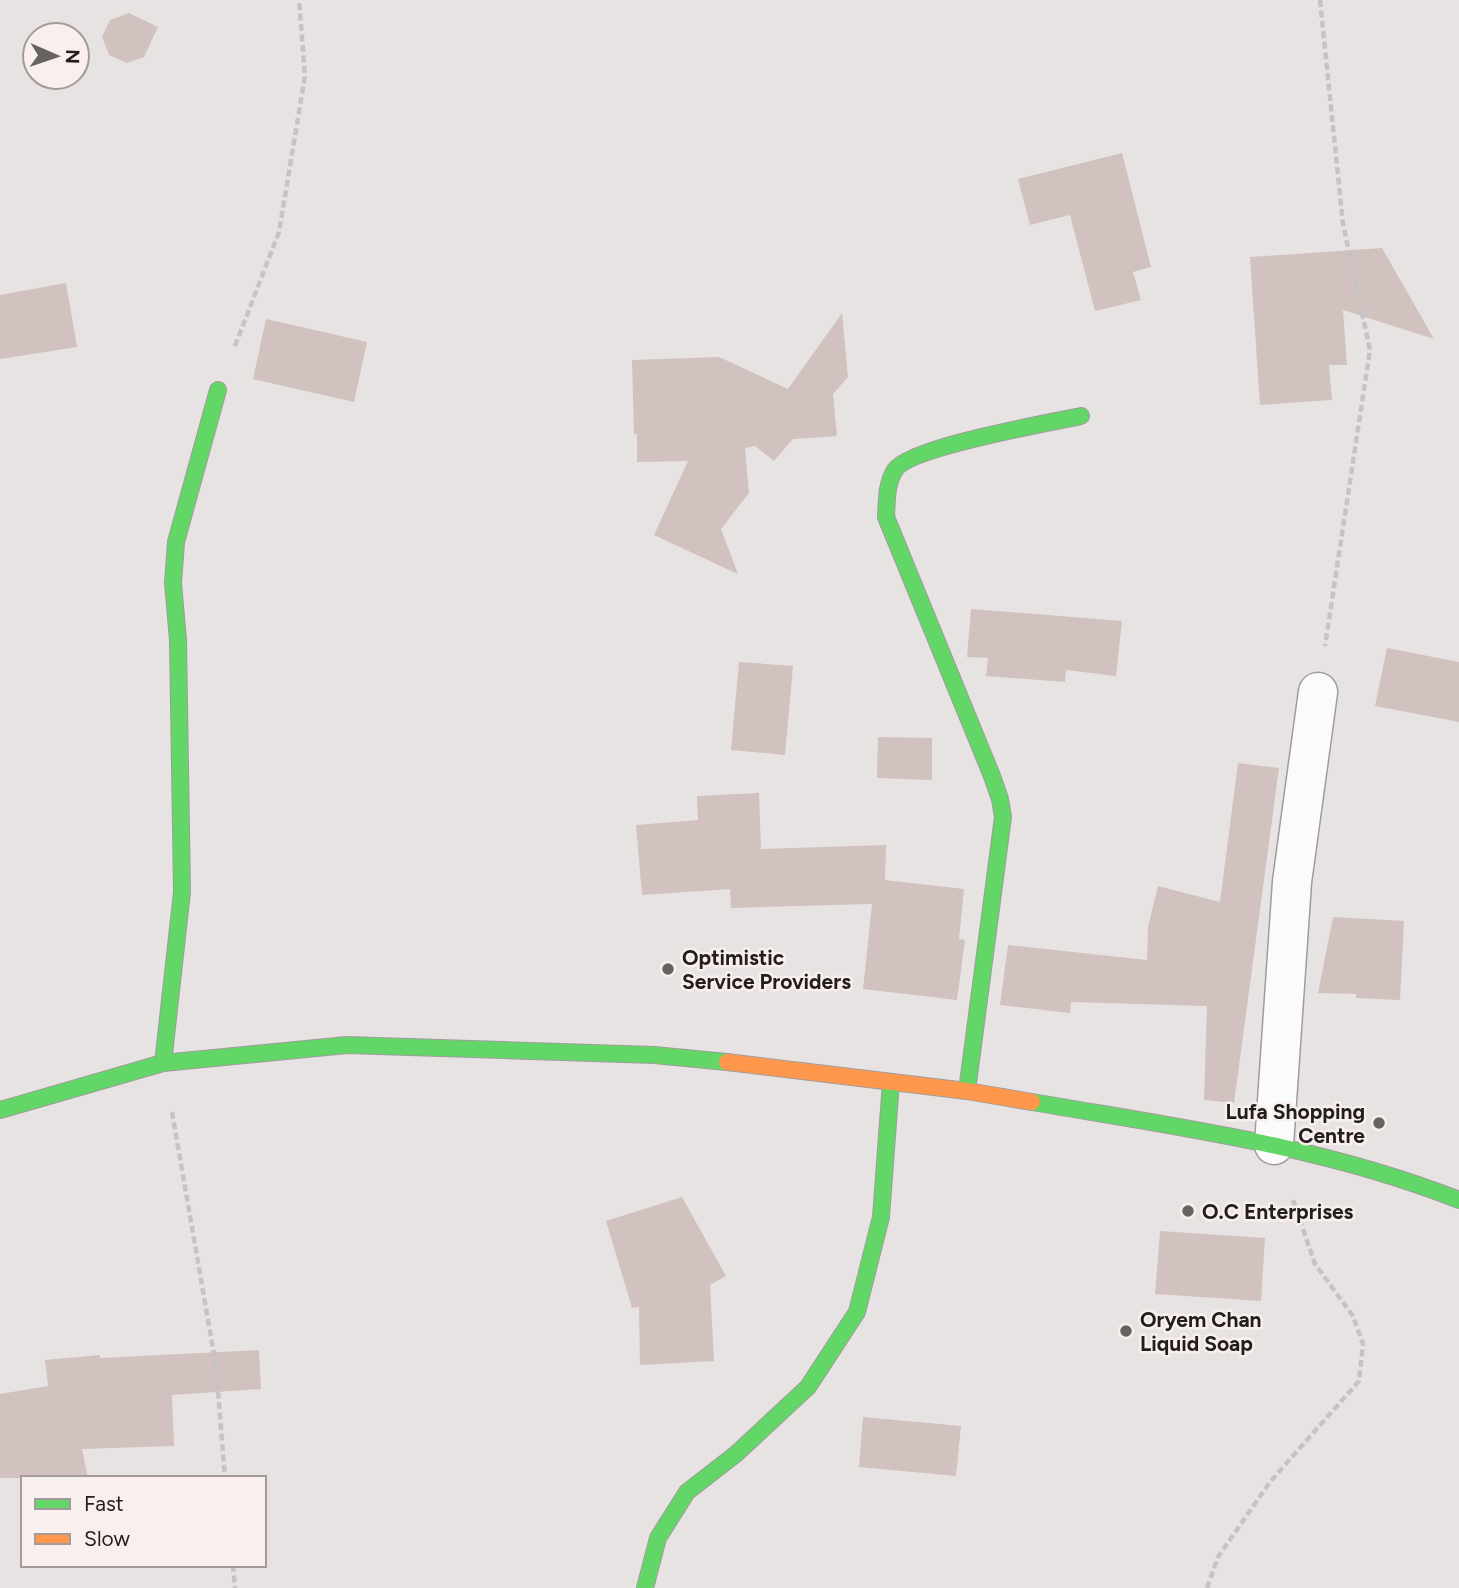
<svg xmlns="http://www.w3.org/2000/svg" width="1459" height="1588" font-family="Figtree,sans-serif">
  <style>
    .building { fill: #d1c1bf }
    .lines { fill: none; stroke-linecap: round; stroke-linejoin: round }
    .street-casing { stroke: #a09c9c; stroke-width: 41 }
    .fast-casing { stroke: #a09c9c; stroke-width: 18 }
    .slow-casing { stroke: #a09c9c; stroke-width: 18 }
    .path { stroke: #c5c3c3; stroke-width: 4.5; stroke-dasharray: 7 3.5; stroke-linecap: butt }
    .street { stroke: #fcfbfb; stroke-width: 38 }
    .fast { stroke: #63d668; stroke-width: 16 }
    .slow { stroke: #ff974d; stroke-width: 16 }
    .poi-dot { fill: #676362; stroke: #f9efed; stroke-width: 2.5 }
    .labels { text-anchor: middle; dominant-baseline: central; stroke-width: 5; stroke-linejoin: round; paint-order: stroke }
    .poi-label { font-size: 21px; font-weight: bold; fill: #211e1d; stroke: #f9efed; text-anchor: start }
  </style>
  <rect width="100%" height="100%" fill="#e8e3e3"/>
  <path class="building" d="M129 13 158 27 144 57 127 63 109 55 102 37 110 20Z
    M1122 153 1151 267 1133 272 1141 300 1095 311 1070 215 1030 225 1018 179Z
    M1382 248 1434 339 1343 310 1347 365H1329L1332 400 1260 405 1250 257Z
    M66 283 77 347 0 359V295Z
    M842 313 848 377 833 394 837 436 793 439 774 461 755 446 745 448 749 493 721 529 738 574 654 535 688 461 637 462V434H634L632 360 719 357 788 389Z
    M266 319 367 342 354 402 253 379Z
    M971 609 1122 621 1116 676 1066 670 1065 682 986 676 988 658 967 657Z
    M1387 648 1459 662V722L1375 706Z
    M739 662 793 666 785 755 731 750Z
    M878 737 932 738V780L877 778Z
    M1238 763 1279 768 1234 1103 1204 1100 1207 1006 1071 1002 1070 1013 1000 1005 1008 945 1147 960 1148 927 1158 886 1220 902Z
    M759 793 761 849 886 845 885 880 964 889 959 939 965 940 957 1000 863 989 872 904 731 908 730 889 642 895 636 825 698 820 697 796Z
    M1333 917 1404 921 1400 1000 1356 998V994L1318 993Z
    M682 1197 726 1276 710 1285 714 1361 640 1365 639 1307 632 1308 606 1221Z
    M1160 1231 1265 1238 1261 1301 1155 1294Z
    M259 1350 261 1389 172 1395 174 1446 82 1449 88 1478H0V1394L48 1386 45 1360 100 1355V1358Z
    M863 1417 961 1426 956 1476 859 1467Z"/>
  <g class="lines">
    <g class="street-casing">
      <path id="street" d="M1274 1145 1292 882 1318 692"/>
    </g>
    <g class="fast-casing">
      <path id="fast" d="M163 1063 182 892 178 640 173 583 176 542 218 390
        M967 1091 1003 817 1000 799 992 776 886 517C887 501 886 484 895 470 909 447 1049 423 1081 416
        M1032 1102C1176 1127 1323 1146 1459 1200
        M0 1110 163 1063 347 1045 654 1055 727 1062
        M645 1588 658 1538 687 1492 736 1454 808 1387 857 1312 881 1217 891 1082"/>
    </g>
    <g class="slow-casing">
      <path id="slow" d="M727 1062 967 1091 1032 1102"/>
    </g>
    <path class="path" d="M1320 0 1343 224 1370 350 1325 646
      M235 346 279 232 305 76 299 0
      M172 1112 216 1366 225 1478
      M233 1565 235 1588
      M1207 1588 1218 1557 1270 1482 1359 1381 1363 1344 1353 1316 1315 1264 1293 1200"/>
    <use href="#street" class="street"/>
    <use href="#fast" class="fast"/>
    <use href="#slow" class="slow"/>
  </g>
  <g class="poi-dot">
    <circle cx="668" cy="969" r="7"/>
    <circle cx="1379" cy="1123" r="7"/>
    <circle cx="1188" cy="1211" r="7"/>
    <circle cx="1126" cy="1331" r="7"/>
  </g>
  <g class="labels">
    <g class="poi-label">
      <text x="682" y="957">Optimistic<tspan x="682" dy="24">Service Providers</tspan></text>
      <text x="1365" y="1111" text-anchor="end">Lufa Shopping<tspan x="1365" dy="24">Centre</tspan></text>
      <text x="1202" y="1211">O.C Enterprises</text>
      <text x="1140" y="1319">Oryem Chan<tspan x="1140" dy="24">Liquid Soap</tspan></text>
    </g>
  </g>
  <rect x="21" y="1476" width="245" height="91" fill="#f9efed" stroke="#a39b9a" stroke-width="2"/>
  <rect x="35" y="1499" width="35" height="10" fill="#63d668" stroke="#a39b9a" stroke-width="2"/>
  <text x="84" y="1511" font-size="21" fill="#211e1d">Fast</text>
  <rect x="35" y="1534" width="35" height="10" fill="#ff974d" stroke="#a39b9a" stroke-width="2"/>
  <text x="84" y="1546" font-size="21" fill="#211e1d">Slow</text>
  <g transform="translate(56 56) rotate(92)"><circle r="33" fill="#f9efed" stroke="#a39b9a" stroke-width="2"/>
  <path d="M0-5L12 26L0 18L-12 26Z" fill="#676362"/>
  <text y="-10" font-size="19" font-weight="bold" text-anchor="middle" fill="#211e1d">N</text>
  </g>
</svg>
